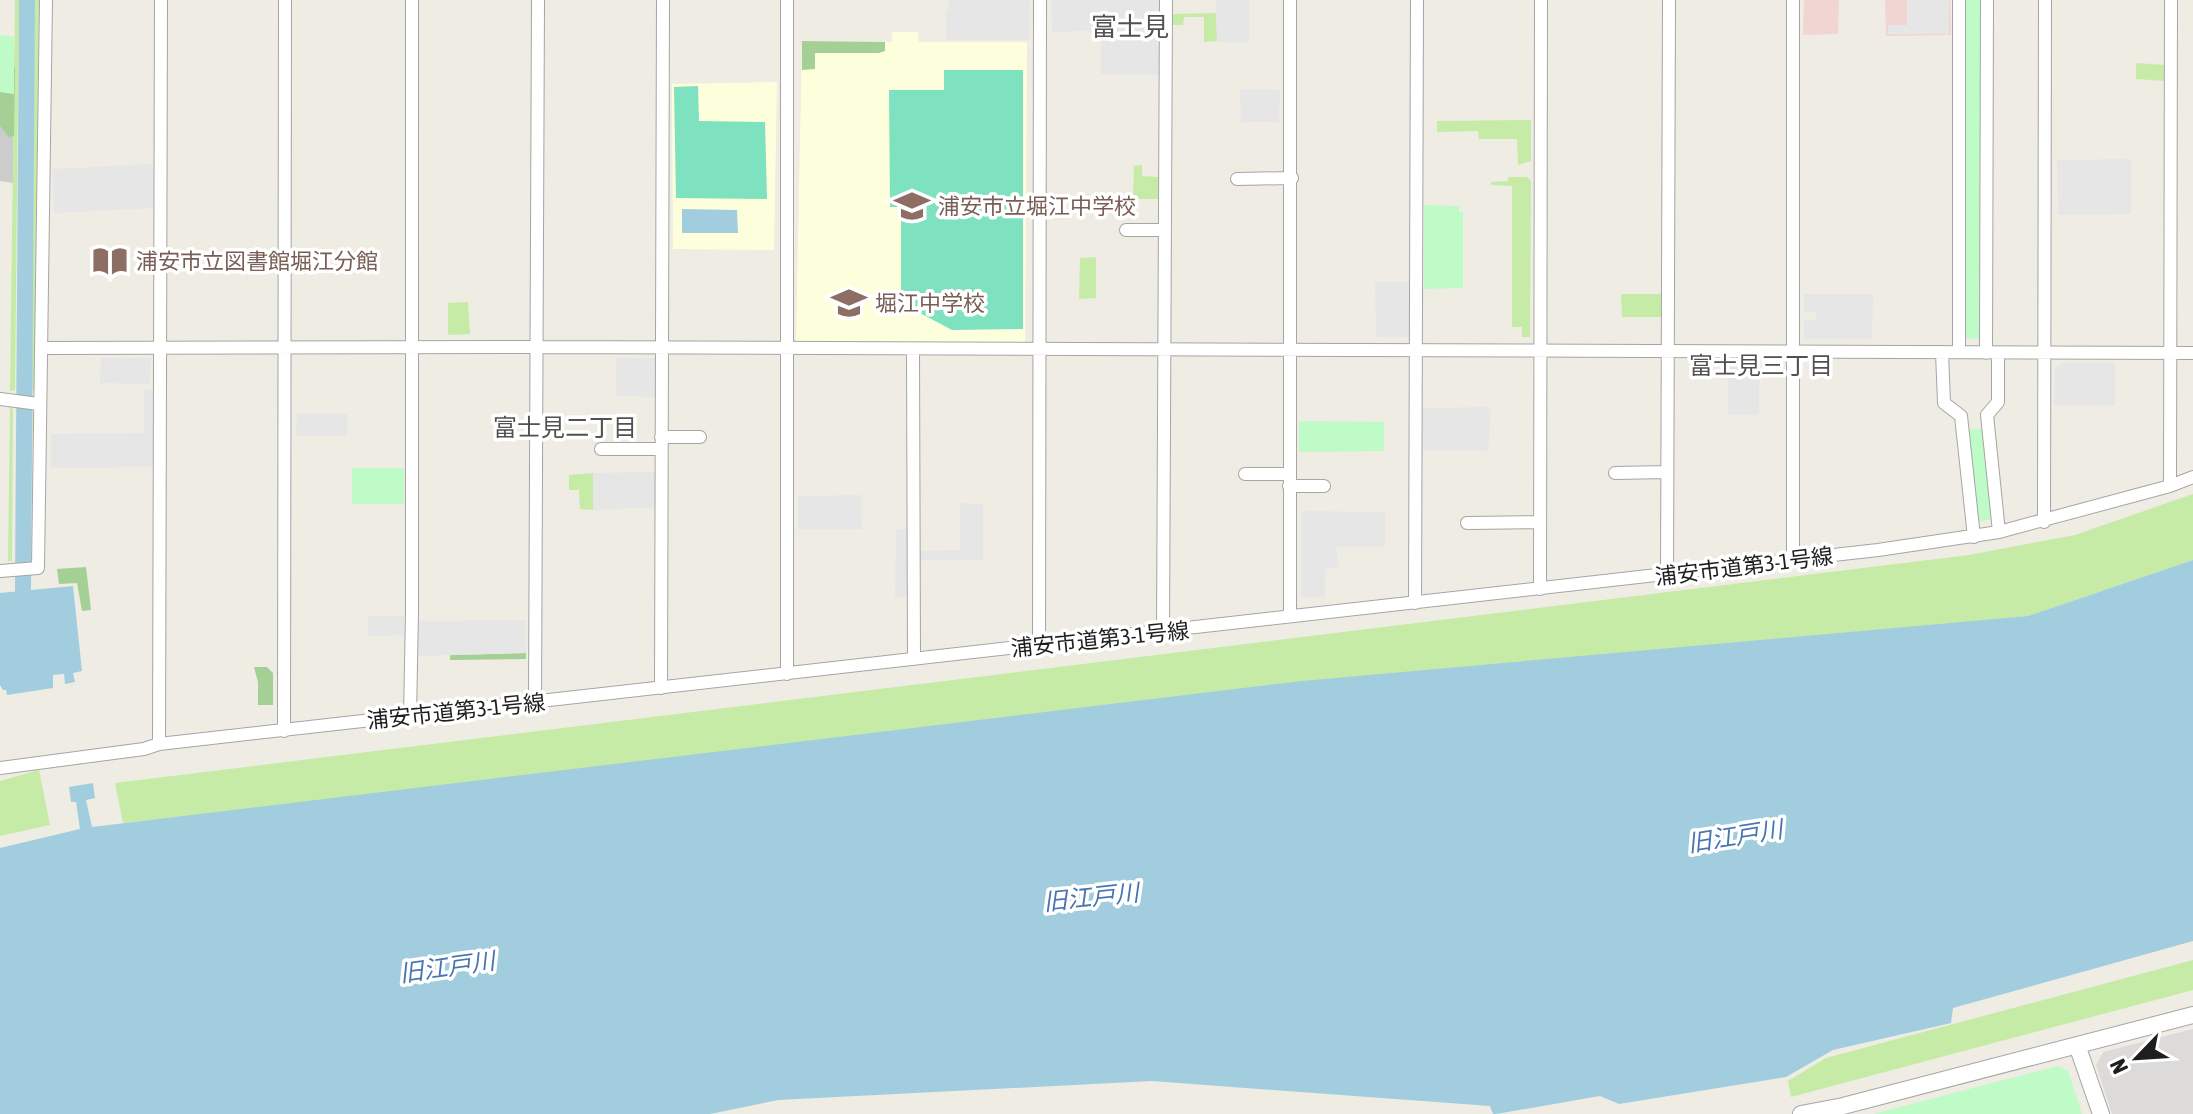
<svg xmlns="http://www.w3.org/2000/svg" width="2193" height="1114" font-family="'Asap Condensed','Noto Sans JP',sans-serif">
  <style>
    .residential { fill: #dcdbda }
    .commercial { fill: #f1d5d2 }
    .education { fill: #fdffdc }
    .religious { fill: #ccc }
    .grass { fill: #c5eba7 }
    .forest { fill: #a4d096 }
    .park { fill: #befbc7 }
    .pitch { fill: #7ee1c0 }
    .parking { fill: #e6e6e6 }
    .water { fill: #a2cdde }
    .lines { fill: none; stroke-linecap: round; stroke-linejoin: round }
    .canal { stroke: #a2cdde; stroke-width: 16 }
    .minor-casing { stroke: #a5a5a5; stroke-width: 14 }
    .tertiary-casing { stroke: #a5a5a5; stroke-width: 18 }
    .minor { stroke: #fff; stroke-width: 12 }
    .tertiary { stroke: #fff; stroke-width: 16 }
    .labels { text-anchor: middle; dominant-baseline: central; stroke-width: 7; stroke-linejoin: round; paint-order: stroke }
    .education-label { font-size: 22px; fill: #785e54; stroke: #fff; text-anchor: start }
    .street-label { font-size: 22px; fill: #1e1e1e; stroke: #fff }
    .neighbourhood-label { font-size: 24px; fill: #515151; stroke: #fff }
    .water-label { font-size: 24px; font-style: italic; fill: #4775b0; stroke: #fff }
    .quarter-label { font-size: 26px; fill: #515151; stroke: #fff }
  </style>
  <rect width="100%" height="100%" fill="#efece3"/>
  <path class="residential" d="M2193 1029V1114H2112L2096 1065 2103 1052Z"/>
  <path class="commercial" d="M1804 0H1839L1838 34 1803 35Z
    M1885 0H1950L1951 35 1886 36Z"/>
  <path class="education" d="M892 32H918L919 42H1027L1025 343H796L802 41 892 42Z
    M777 82 774 250 673 249 672 84Z"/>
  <path class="religious" d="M0 98 14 101 13 183 0 181Z"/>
  <path class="grass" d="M15 0H19L15 390 10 391Z
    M35 0H39L34 390 30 392Z
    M1216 13 1217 41 1204 42V17H1184L1183 25H1172V14Z
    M2136 63 2165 65 2166 81 2136 79Z
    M1531 120V161L1518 165 1517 139H1479L1478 131 1437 132V121Z
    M1142 165V176L1158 177V199H1133L1134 166Z
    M1508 177H1527L1531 181 1530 337H1522V327H1512V186L1491 185V182L1508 181Z
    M1096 257V298L1079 299 1080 258Z
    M1621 294H1661V317H1622Z
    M468 302 470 334 448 335V303Z
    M10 405 13 410 12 561H8Z
    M29 408 33 412 30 559H28Z
    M593 473V510L580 509 579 490H569V475Z
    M2193 494V560L2028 616 123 823 115 783 1969 555 2075 535Z
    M39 770 50 825 0 836V781Z
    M2193 960V990L1791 1097 1788 1081 1826 1058Z"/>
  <path class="forest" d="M802 41 885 42V51L879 53H815V69L802 70Z
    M9 64 15 68 14 136 9 137 0 126V77Z
    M86 567 91 610 82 611 77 583 59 584 57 569Z
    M526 653V659L450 660V655Z
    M254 667H267L273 673V705H258V682Z"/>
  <path class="park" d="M1963 0H1983L1982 339 1964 338Z
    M0 35 14 37V94L0 92Z
    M1424 205 1459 206V212H1463V288L1424 289Z
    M1299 421 1384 422V451L1299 452Z
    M1985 428 1993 519 1977 522 1967 430Z
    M352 468H404V504H352Z
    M2058 1066 2068 1071 2082 1114H1873Z"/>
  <path class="pitch" d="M944 70H1023V329L952 330 901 303V207H890L889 90H944Z
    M698 86 699 121 765 122 767 199 676 198 674 87Z"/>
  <path class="parking" d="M949 0H1030L1029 40H946V10L949 9Z
    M1051 0H1160L1161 75 1101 74V24H1097V33H1090L1089 30 1052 33Z
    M1216 0H1249V43L1217 42Z
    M1907 0H1949V34H1888V25H1907Z
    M1240 89 1280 90 1279 122H1241Z
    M2131 159V214L2058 215 2057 160Z
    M153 164 155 208 54 213 52 169Z
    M1375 282H1410L1409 337H1376Z
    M1804 294H1873L1872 339H1804V321L1816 320V312L1804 313Z
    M101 358H151L150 384 100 383Z
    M616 358H655L656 397 616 396Z
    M1728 362H1759V414L1728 415Z
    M2064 363H2115V406L2054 405 2055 368Z
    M154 389 155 467 51 468V434L144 433V390Z
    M1491 407 1488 451 1422 450V408Z
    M297 413 347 414V436H296Z
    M657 472V507L593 510V473Z
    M861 495 862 529H798V496Z
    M960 503 983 504V560H918V551L960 550Z
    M1301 511 1385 512V547H1336L1338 567 1325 569V597H1301Z
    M908 529 907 597H895L896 530Z
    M368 616H404V635L368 636Z
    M525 620 526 653 417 656V621Z"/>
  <path class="water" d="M682 209 737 210 738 233H682Z
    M2193 560V941L1953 1008 1951 1023 1833 1050 1786 1077 1619 1104 1600 1096 1496 1114H1493L1490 1106 1152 1081 778 1100 710 1114H0V848L80 829 76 802H71L69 787 93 783 95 798 86 800 92 827 1302 681 2028 616Z
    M73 586 82 671 73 673 75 682 65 684 64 674 53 675V688L7 695 6 690H3L0 685V593Z"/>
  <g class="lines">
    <path class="canal" d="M23 590 27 0"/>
    <g class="minor-casing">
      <path id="minor" d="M1959 0V352
        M1237 179 1292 178
        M1126 230H1165
        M41 348 536 347 2193 353
        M913 349 914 659
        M1942 352 1944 403 1961 416 1974 537
        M1986 353 1987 0
        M1998 353V402L1987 415 1999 532
        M0 399 39 404
        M661 437H700
        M601 449H661
        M1615 473 1667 472
        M1245 474H1289
        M1289 486H1324
        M2170 486 2171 0
        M2044 522 2045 0
        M1467 523 1540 522
        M1793 560V0
        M0 571 38 568 46 0
        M1667 575 1669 0
        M1540 589 1541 0
        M1415 603 1417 0
        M1290 616V0
        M1163 633 1166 0
        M1039 645 1040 0
        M787 674V0
        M661 688 663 0
        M535 703 538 0
        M410 716 412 612V0
        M284 731 285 0
        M159 744 161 0
        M0 768 144 749 159 744 1878 550 1999 532 2170 486 2193 477"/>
    </g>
    <g class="tertiary-casing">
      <path id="tertiary" d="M2077 1045 2101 1114
        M1801 1114 1843 1106 2193 1015"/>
    </g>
    <use href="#minor" class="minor"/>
    <use href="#tertiary" class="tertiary"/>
  </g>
  <defs>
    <g id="school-bare" transform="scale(2.76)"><path d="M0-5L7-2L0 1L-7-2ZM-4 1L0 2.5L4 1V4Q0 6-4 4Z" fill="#8d6e63" stroke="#fff" stroke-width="2.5" paint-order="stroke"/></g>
    <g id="library-bare" transform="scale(2.76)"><path d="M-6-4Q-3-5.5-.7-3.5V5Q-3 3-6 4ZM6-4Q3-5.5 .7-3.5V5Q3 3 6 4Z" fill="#8d6e63" stroke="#fff" stroke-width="2.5" paint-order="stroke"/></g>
  </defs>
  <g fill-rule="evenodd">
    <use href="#school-bare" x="912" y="206"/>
    <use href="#library-bare" x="110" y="261"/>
    <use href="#school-bare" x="849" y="303"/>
  </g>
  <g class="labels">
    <g class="education-label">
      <text x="938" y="206">浦安市立堀江中学校</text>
      <text x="136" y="261">浦安市立図書館堀江分館</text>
      <text x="875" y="303">堀江中学校</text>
    </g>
    <g class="street-label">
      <text transform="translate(1744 566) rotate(-7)">浦安市道第3-1号線</text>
      <text transform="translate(1100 639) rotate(-6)">浦安市道第3-1号線</text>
      <text transform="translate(456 711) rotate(-6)">浦安市道第3-1号線</text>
    </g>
    <g class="neighbourhood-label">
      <text x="1761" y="365">富士見三丁目</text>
      <text x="565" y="427">富士見二丁目</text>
    </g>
    <g class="water-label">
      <text transform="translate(1735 836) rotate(-9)">旧江戸川</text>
      <text transform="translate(1091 897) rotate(-6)">旧江戸川</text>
      <text transform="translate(447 967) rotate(-8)">旧江戸川</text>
    </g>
    <g class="quarter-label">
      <text x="1130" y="27">富士見</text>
    </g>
  </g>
  <g transform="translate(2137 1058) rotate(245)" stroke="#ffffff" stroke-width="6" paint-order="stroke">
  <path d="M0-6L14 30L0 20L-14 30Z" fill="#1e1e1e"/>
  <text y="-12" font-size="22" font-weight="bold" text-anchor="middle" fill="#1e1e1e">N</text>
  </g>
</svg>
